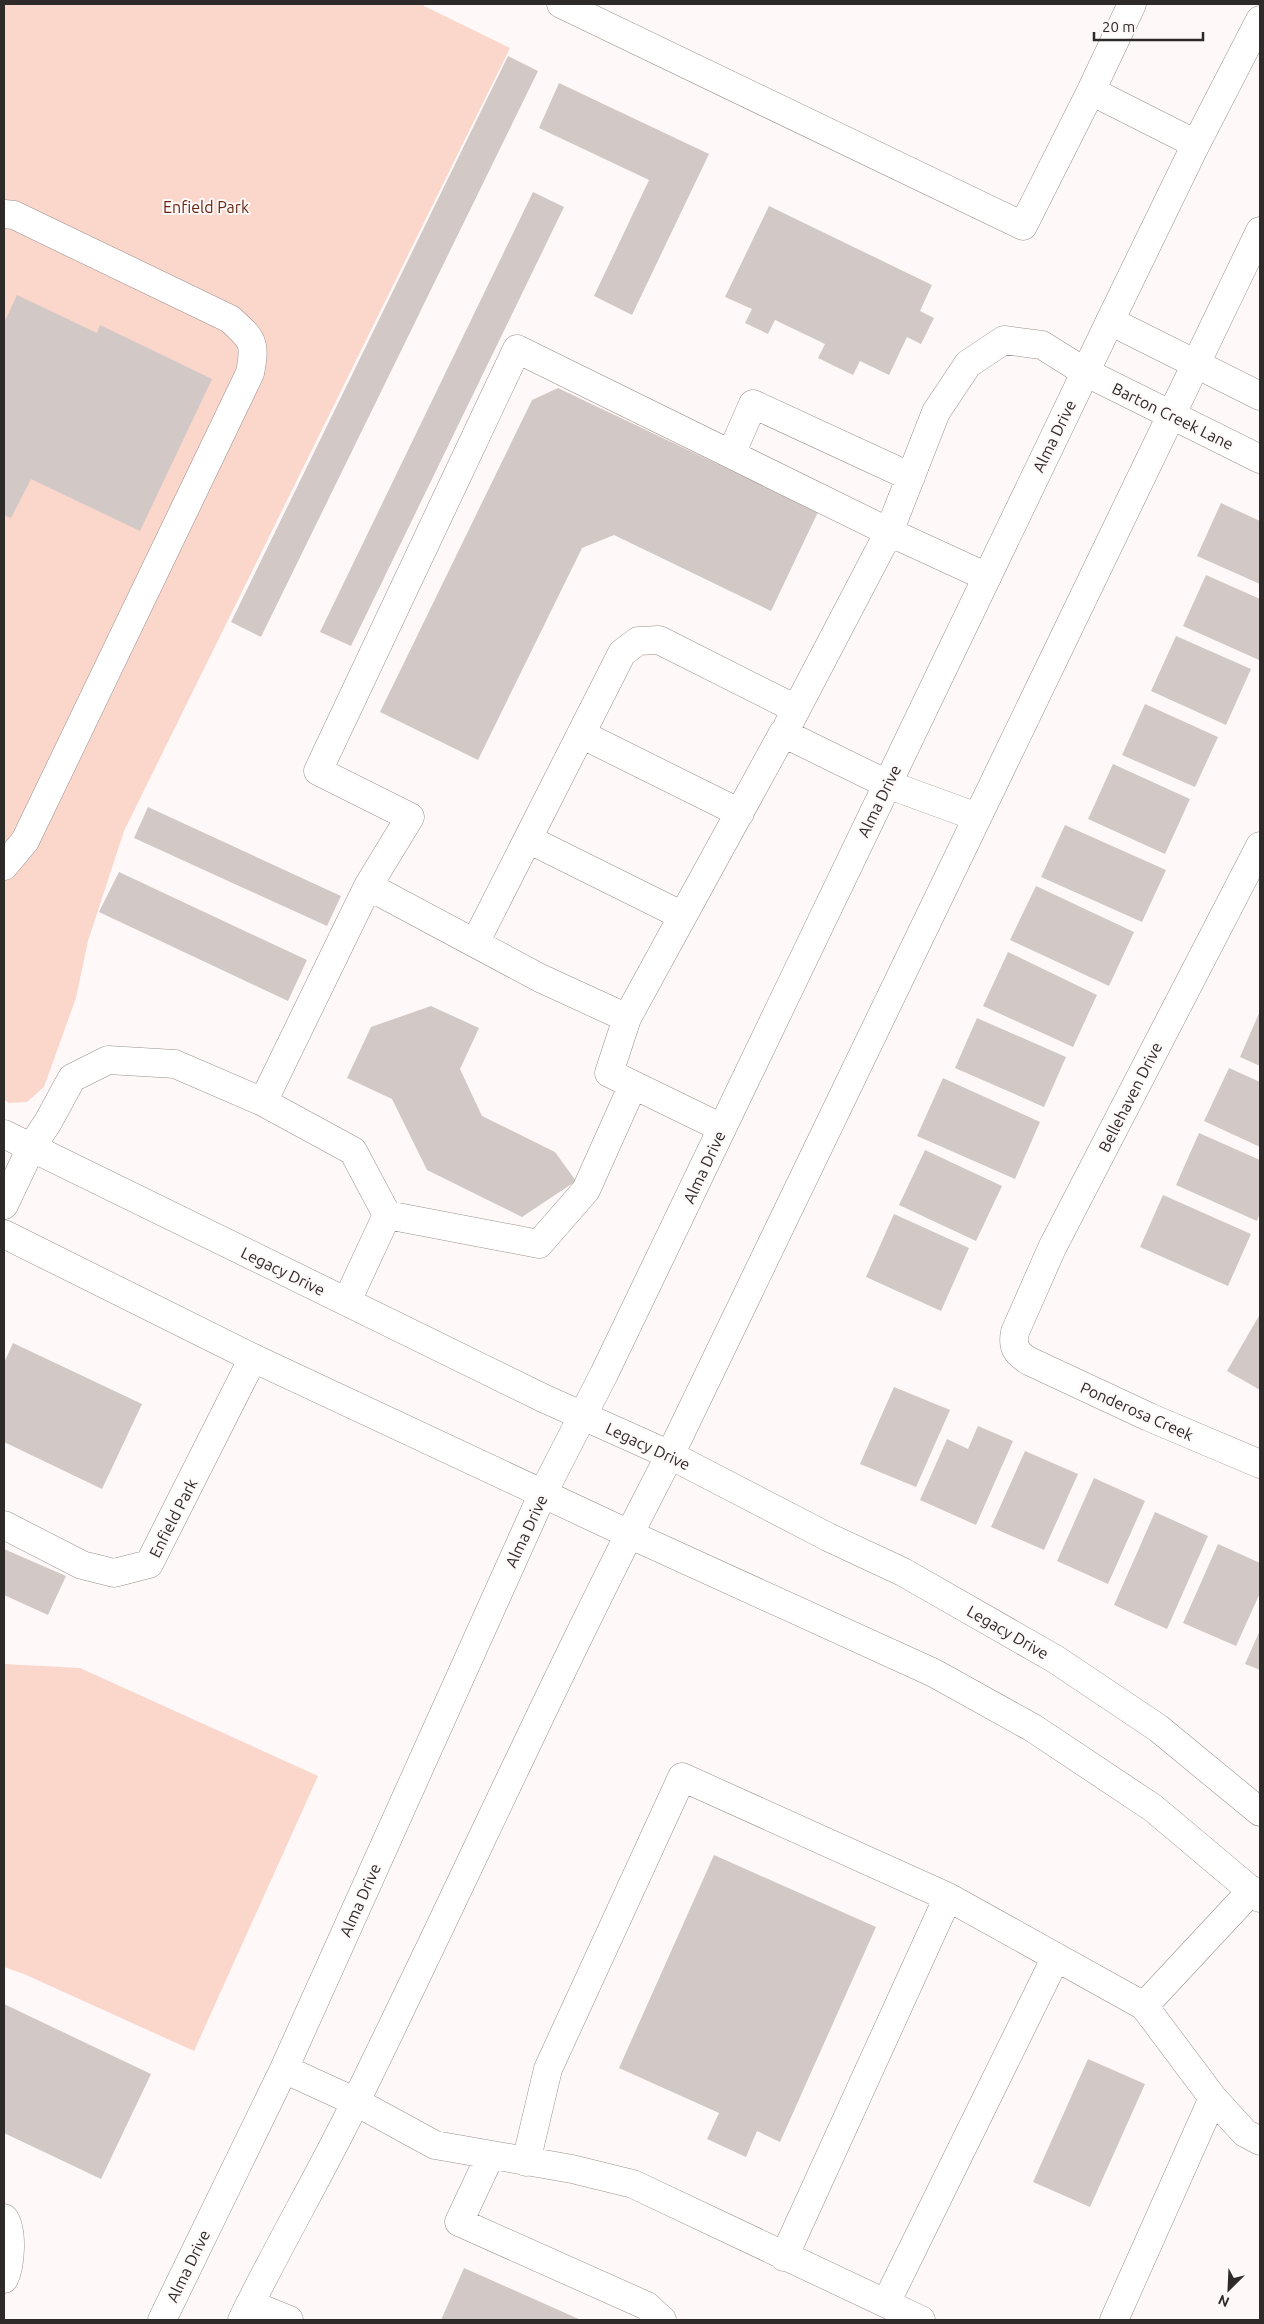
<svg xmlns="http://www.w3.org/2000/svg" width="1264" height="2324" font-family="Ubuntu,sans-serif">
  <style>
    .green { fill: #fad6cb }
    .building { fill: #d2c8c5 }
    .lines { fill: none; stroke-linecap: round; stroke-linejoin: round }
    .minor-casing { stroke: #9a908d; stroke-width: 29 }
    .major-casing { stroke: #9a908d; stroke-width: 29 }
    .minor { stroke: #fff; stroke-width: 28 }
    .major { stroke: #fff; stroke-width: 28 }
    .labels { text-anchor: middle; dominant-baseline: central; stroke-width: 4; stroke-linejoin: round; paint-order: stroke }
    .park-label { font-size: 16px; fill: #662612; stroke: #fef9f8 }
    .street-label { font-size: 16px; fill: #2e2a29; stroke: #fef9f8 }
  </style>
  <rect width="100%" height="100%" fill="#fef9f8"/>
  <path class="green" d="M4 4H424V6L510 48 124 831 88 941 76 998 44 1087 27 1102 9 1103 4 1100Z
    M4 1664 80 1668 318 1776 194 2051 24 1974 4 1967Z"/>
  <path class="building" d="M508 56 538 71 261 637 231 622Z
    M559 83 709 154 632 315 594 296 649 180 539 128Z
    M533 192 564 207 351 646 320 632Z
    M769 206 932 285 920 311 934 318 921 344 907 337 889 375 860 361 853 375 818 358 825 344 775 320 768 334 745 323 752 309 725 297Z
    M17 295 97 333 100 325 212 379 140 531 31 479 11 518 4 515V323Z
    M558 388 818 512 771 611 614 535 582 548 478 760 380 712 532 400Z
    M1221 503 1260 521V584L1197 556Z
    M1206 575 1260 599 1259 660 1183 626Z
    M1176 636 1251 669 1226 725 1151 691Z
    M1145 704 1218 737 1195 787 1122 755Z
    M1113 764 1190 799 1165 854 1088 819Z
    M148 807 341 896 327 926 134 838Z
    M1065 825 1166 870 1142 922 1041 877Z
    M119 872 307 960 288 1001 99 912Z
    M1036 886 1134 932 1109 986 1010 940Z
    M1008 952 1097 995 1073 1047 983 1006Z
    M431 1006 479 1028 460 1069 482 1116 555 1152 576 1181 522 1217 427 1170 392 1099 347 1078 371 1027Z
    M1260 1011V1066L1240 1057Z
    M977 1018 1066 1057 1044 1107 955 1068Z
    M1229 1068 1260 1082V1147L1204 1121Z
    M943 1078 1040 1122 1015 1179 917 1136Z
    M1199 1133 1260 1160V1213L1257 1221 1176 1185Z
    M925 1150 1002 1186 976 1241 899 1205Z
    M1163 1195 1251 1234 1228 1286 1140 1247Z
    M894 1214 969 1248 941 1311 866 1277Z
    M1260 1314V1390L1227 1371Z
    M13 1343 142 1404 102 1489 4 1442V1363Z
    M894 1387 950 1410 916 1487 860 1464Z
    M978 1426 1013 1441 976 1525 920 1500 947 1439 968 1449Z
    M1025 1451 1078 1474 1044 1550 991 1527Z
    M1094 1478 1145 1501 1108 1584 1057 1561Z
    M1155 1512 1208 1536 1167 1629 1114 1605Z
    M1218 1544 1260 1563V1593L1236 1646 1183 1623Z
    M4 1549 66 1576 48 1615 4 1595Z
    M1260 1630V1670L1245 1664Z
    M714 1855 876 1927 780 2142 757 2131 746 2157 707 2139 719 2113 619 2068Z
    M4 2004 151 2074 101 2179 4 2133Z
    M1088 2059 1145 2084 1090 2207 1033 2182Z
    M464 2268 581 2320H441Z"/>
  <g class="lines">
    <g class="minor-casing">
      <path id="minor" d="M561 4 1023 226 1091 91 1196 144
        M1091 91 1132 4
        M4 214 14 215 230 319C253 340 256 342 250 373L25 841 4 866
        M1110 321 1260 396
        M731 454 753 404 911 477
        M788 725 889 532 987 577
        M581 734 740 813
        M528 839 683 916
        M1260 846 1052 1248 1015 1332C1012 1347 1016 1353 1029 1361L1149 1417 1260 1464
        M368 886 410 817 318 771 517 349 889 532 936 412 968 364 1004 340 1042 345 1085 372 1260 459
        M475 943 622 653 638 641 659 640 796 709
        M627 1018 783 733 887 784
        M31 1148 48 1122 72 1078 108 1060 175 1064 263 1102
        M387 1215 539 1244 586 1190 633 1085
        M347 1301 387 1215 353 1151 263 1102 368 886 540 978 627 1018 609 1073 722 1128
        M4 1525 82 1565 114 1573 149 1564 253 1358
        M1252 1890 1144 2006 1213 2098 1245 2133 1260 2141
        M356 2102 435 2145 572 2169 633 2184 921 2320
        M490 2156 459 2222 647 2306 662 2320
        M526 2162 548 2069 682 1777 948 1897
        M4 2218C13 2230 11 2265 4 2279
        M784 2257 948 1897 1144 2006
        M886 2303 1056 1957
        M250 2304 289 2320
        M1114 2320 1213 2098"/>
    </g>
    <g class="major-casing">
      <path id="major" d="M887 784 977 817
        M4 1134 543 1398 670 1455 828 1537 903 1572 1055 1659 1158 1728 1260 1812
        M4 1205 31 1148
        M4 1234 253 1358 629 1534 934 1673 1033 1728 1153 1808 1260 1898
        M284 2069 356 2102
        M162 2320 284 2069 543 1493 604 1374 1110 321 1196 144 1260 20
        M242 2320C278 2246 320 2175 356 2101 462 1886 559 1667 670 1455L1260 231"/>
    </g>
    <use href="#minor" class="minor"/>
    <use href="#major" class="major"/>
  </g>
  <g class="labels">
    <g class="park-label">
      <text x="206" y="207">Enfield Park</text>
    </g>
    <g class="street-label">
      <text transform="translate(1173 416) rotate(26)">Barton Creek Lane</text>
      <text transform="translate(1054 436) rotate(-64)">Alma Drive</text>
      <text transform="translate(879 801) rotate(-64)">Alma Drive</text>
      <text transform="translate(1130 1097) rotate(-63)">Bellehaven Drive</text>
      <text transform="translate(704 1167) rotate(-65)">Alma Drive</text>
      <text transform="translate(283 1271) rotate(26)">Legacy Drive</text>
      <text transform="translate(1137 1411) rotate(24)">Ponderosa Creek</text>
      <text transform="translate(648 1446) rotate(25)">Legacy Drive</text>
      <text transform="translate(173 1518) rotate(-63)">Enfield Park</text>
      <text transform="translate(526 1531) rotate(-65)">Alma Drive</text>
      <text transform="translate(1008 1632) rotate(30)">Legacy Drive</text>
      <text transform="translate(360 1900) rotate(-66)">Alma Drive</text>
      <text transform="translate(188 2266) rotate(-64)">Alma Drive</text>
    </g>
  </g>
  <rect width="1264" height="2324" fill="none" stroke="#2e2a29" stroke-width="10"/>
  <g transform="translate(1229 2289) rotate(204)" stroke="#fef9f8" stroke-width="4" paint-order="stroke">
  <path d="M0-4L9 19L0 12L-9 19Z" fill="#2e2a29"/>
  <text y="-8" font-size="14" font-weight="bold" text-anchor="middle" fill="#2e2a29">N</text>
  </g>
  <path d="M1094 32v8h109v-8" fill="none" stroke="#2e2a29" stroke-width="2.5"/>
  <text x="1102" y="32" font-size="15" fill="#2e2a29" stroke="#fef9f8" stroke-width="4" paint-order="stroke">20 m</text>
</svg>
